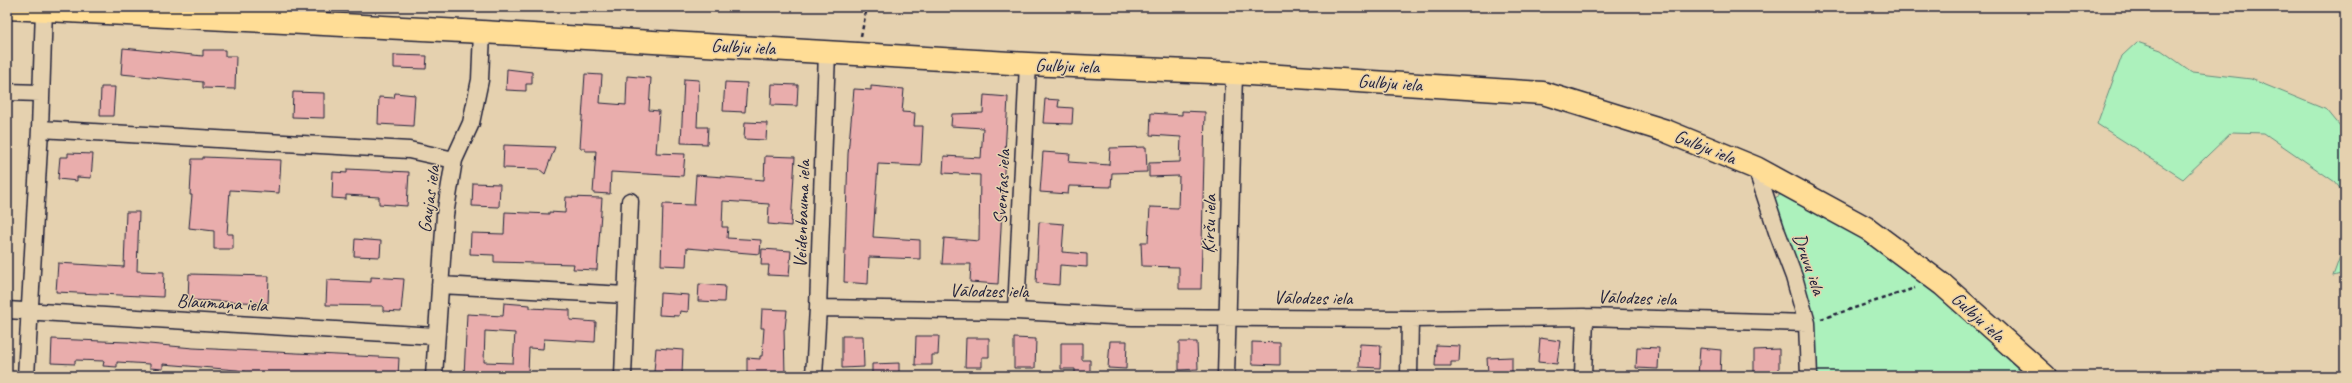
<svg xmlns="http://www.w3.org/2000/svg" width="2352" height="383" font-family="Caveat,sans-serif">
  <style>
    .green { fill: #acf1bc; stroke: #678a7c }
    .building { fill: #e9adac; stroke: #22223b; fill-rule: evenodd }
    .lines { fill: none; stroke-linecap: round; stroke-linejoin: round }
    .street-casing { stroke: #22223b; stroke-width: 19 }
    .primary-casing { stroke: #22223b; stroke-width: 25 }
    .path { stroke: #22223b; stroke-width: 2.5; stroke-dasharray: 4 3; stroke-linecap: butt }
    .street { stroke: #e5d1af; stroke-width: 16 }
    .primary { stroke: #ffdd96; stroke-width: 22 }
    .labels { text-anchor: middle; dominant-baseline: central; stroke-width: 3; stroke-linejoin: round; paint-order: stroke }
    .street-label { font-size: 19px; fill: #22223b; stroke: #e5d1af }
  </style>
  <rect width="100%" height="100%" fill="#e5d1af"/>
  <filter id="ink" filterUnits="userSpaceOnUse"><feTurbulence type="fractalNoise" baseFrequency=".025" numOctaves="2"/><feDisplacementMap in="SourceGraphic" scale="8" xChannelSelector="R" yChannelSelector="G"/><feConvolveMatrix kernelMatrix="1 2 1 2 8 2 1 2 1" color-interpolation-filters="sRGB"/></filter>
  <g filter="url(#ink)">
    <path class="green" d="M2137 42 2161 50 2192 72 2251 79 2327 110 2345 132V195L2335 182 2264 133 2232 132 2183 179 2097 124 2122 56Z
      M1783 193C1818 212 1853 231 1886 254 1936 290 1981 335 2026 376H1816L1773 207 1775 198Z
      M2345 249V273L2333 276 2342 251Z"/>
    <path class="building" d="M123 48 203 56V50H225V56H236L235 89 203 88V82L121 74Z
      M394 55 427 56 426 69 394 68Z
      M507 69 532 72V84H526V91L506 90Z
      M585 74 602 75 600 103 626 105 627 76 651 78 649 110 659 111 656 153 685 154 683 176 611 172 610 194 593 193 596 151H585V148H580Z
      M684 79 699 80 697 127H708L707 144 681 143Z
      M725 82 747 83 745 112 723 111Z
      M772 84 798 85 797 106 771 105Z
      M871 86 904 89 902 112 915 113 914 126H923L921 166 878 164 873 237 920 240V259L869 257 868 284 844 282 848 154 854 89 871 90Z
      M101 87H115L113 116H100Z
      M293 92 324 93V118L292 117Z
      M395 93 415 95 413 126 378 124 379 97 394 98Z
      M984 95 1008 97 998 284 970 282 971 264H942L944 238 979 241 980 175 943 173 944 156 981 158 983 128 951 126 952 114 983 113Z
      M1045 99 1059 100 1058 107 1073 108 1072 124 1043 123Z
      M1182 111 1205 112 1201 289H1179V267L1142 266 1141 242H1148L1150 207 1178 208 1179 176 1149 177V163L1180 162 1181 137 1150 135 1151 113 1182 115Z
      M745 122 767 123 766 140 744 139Z
      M504 145 555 147 545 174 539 169 503 168Z
      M1146 147 1147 172 1112 173 1111 187 1069 186 1068 194 1040 192 1043 152 1070 154 1069 162 1109 165 1110 148Z
      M68 153 93 154 91 178 77 177V181L58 179 60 157H68Z
      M765 156 795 157 791 226 768 224 769 204 723 201 722 227H728L727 238 761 240 760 254 687 248 686 266 661 265 663 204 694 205 696 175 764 180Z
      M203 157 281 160 279 193 230 190 227 234H233V249H214V231L189 228 192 195H190L192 159H203Z
      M347 169 409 172 407 206 379 204V197L346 195V199L332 198 333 172 347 173Z
      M473 183 500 184 499 207 472 206Z
      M566 197 602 198 597 270 573 269 574 264 494 262V255L470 254 471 233 504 234 505 212 549 214V212L565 213Z
      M126 212H139L137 271 164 272 163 297 56 292 58 263 124 267Z
      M1039 222 1064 224 1062 252 1087 254V267L1060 265 1059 285 1036 283Z
      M355 239 381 241 380 257 354 256Z
      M762 249 791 251 789 276 768 275 769 265H761Z
      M189 274 269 276 268 303 188 300Z
      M371 277 404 279 401 312 383 311V306L326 305 327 280 371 282Z
      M699 284 725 286 724 302 698 301Z
      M660 293 689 295 688 312 680 311 679 316 659 315Z
      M504 303 530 305V308L570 310V320L596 322 595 342 544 339 543 349 529 348 528 372H517V376H464L467 314 503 316ZM485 331 515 333 513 363 484 362Z
      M762 309 787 310 785 329H784L785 376H747V358L760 359V356H762L764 328H761Z
      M842 336H863L864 367 842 368Z
      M916 336H939L938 355H932V365H915Z
      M966 338H989V357H982V367H965Z
      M1014 338 1036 339 1035 368H1014Z
      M1540 338 1560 341 1557 364 1538 362Z
      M52 339 127 342 193 348 399 358 398 376H246V372L237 370 163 364V369L150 368V364L117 362V367L103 366 104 361 75 360V364L51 363Z
      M1110 341H1127L1126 369 1108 368Z
      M1179 342H1197L1198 369 1179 370Z
      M1252 342 1280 343V365L1252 364Z
      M1061 343H1082V360H1090V376H1075V369H1061Z
      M1360 344 1381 345 1380 368 1359 367Z
      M1436 345 1460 346 1459 362H1451V366H1435Z
      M1637 347 1659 348 1658 369 1636 368Z
      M656 348 683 350 682 374 654 372Z
      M1700 348 1721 350 1720 376H1698Z
      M1779 349V376H1754V350Z
      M1512 357V374H1488L1487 358Z
      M899 363V376H872V364Z"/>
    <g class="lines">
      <g class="street-casing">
        <path id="street" d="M7 92 40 93
          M40 129 409 150 454 160
          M1756 168 1777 232 1794 277 1807 323 1809 376
          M440 285 626 295
          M818 308 1016 311 1132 317 1410 319 1585 317 1807 323
          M7 310 435 336
          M1016 311 1028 64
          M26 376 40 129 44 9
          M434 376 445 215 454 160 471 123 480 80 482 32
          M623 376 630 201
          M814 376 818 308 827 52
          M1226 376 1234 73
          M1409 376 1410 319
          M1583 376 1585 317"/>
      </g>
      <g class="primary-casing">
        <path id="primary" d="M7 8 482 32 1028 64 1234 73 1543 93 1666 131 1756 168 1868 229 1943 285 2045 376"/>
      </g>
      <path class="path" d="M861 36 867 7
        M1821 319 1915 288"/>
      <use href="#street" class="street"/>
      <use href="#primary" class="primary"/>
    </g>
  </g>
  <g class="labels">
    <g class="street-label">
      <text transform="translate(743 47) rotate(3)">Gulbju iela</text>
      <text transform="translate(1067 66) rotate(2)">Gulbju iela</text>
      <text transform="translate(1390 83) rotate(4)">Gulbju iela</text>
      <text transform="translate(1705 147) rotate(22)">Gulbju iela</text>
      <text transform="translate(1002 187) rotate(-87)">Sventas iela</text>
      <text transform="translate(429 199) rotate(-82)">Gaujas iela</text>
      <text transform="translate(802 214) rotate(-88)">Veidenbauma iela</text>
      <text transform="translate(1209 224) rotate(-88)">Ķiršu iela</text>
      <text transform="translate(1809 264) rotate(71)">Druvu iela</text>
      <text transform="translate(989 291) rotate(1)">Vālodzes iela</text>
      <text transform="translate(1313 298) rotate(1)">Vālodzes iela</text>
      <text transform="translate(1637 298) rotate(2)">Vālodzes iela</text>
      <text transform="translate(222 303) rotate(3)">Blaumaņa iela</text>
      <text transform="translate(1978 317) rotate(42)">Gulbju iela</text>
    </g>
  </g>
  <rect width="2352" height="383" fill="none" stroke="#e5d1af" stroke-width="24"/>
  <rect x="12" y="12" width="2328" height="359" fill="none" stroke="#22223b" stroke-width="1.5" filter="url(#ink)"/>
</svg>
